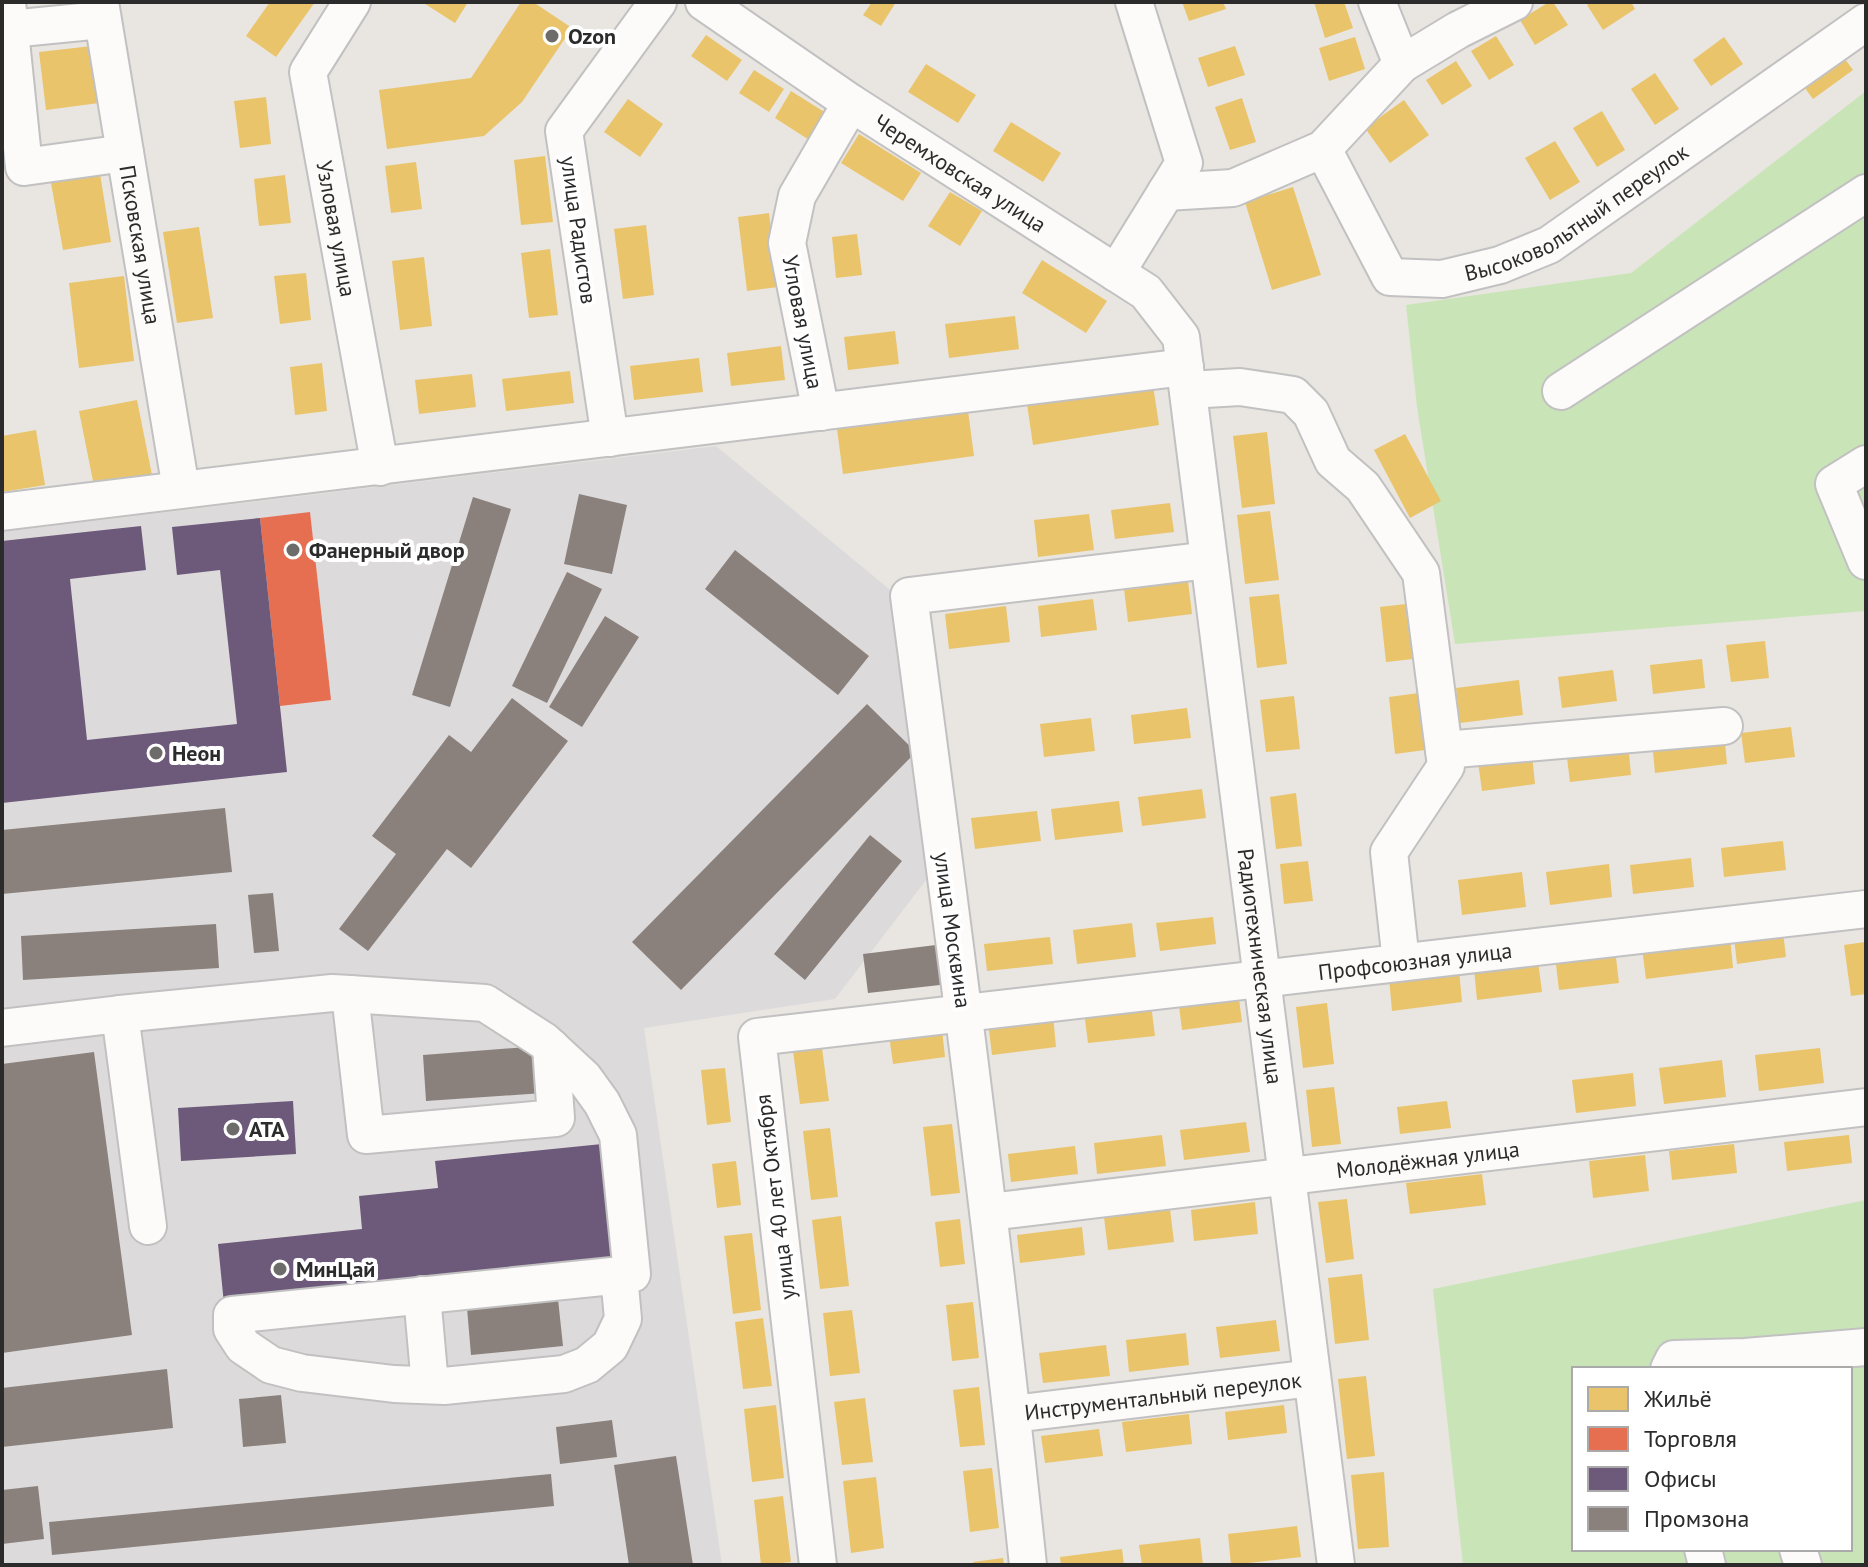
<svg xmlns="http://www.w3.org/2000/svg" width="1868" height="1567" font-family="'PT Sans',sans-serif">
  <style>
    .industrial { fill: #dddadc }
    .green { fill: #c9e5b8; fill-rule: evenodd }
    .homes { fill: #e9c46a }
    .shops { fill: #e76f51 }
    .offices { fill: #6d597a }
    .industry { fill: #8a817c }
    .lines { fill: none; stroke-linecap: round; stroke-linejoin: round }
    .minor-casing { stroke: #c2c1c2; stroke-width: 40 }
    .minor { stroke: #fcfbfa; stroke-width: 36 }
    .poi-dot { fill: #6e6c6a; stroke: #fff; stroke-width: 3 }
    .labels { text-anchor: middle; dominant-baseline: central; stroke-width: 8; stroke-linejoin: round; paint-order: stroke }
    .poi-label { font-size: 22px; font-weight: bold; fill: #2b2b2b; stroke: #fff; text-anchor: start }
    .street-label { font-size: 22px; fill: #2b2b2b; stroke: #fff }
  </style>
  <rect width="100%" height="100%" fill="#e9e5e0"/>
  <path class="industrial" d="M716 446 906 603 946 854 835 999 644 1028 722 1565H2V532Z"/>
  <path class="green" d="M1866 91V611L1455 644 1417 407 1406 305 1631 273Z
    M1866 1200V1565H1463L1433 1289ZM1574 1369H1850V1549H1574Z"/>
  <path class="homes" d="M270 2H315L276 57 246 36Z
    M422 2H468L455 23Z
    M521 2H533L572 28 522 102 484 136 387 149 379 90 471 78Z
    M872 2H896L881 26 863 15Z
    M1182 2H1223L1226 9 1189 21Z
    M1314 2H1344L1353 28 1325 38Z
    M1549 2H1553L1568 25 1535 45 1520 20Z
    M1591 2H1631L1635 9 1603 30 1587 5Z
    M706 35 742 60 727 81 691 56Z
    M1496 36 1514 65 1489 80 1471 51Z
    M1355 37 1365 69 1329 81 1319 48Z
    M1724 37 1743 64 1711 86 1693 60Z
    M92 46 99 103 46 110 39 52Z
    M1235 46 1245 75 1208 87 1198 58Z
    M1839 51 1853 70 1813 99 1799 80Z
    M1456 61 1472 86 1442 105 1426 80Z
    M926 64 976 95 958 123 908 92Z
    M754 70 784 89 769 112 739 93Z
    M1655 73 1679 109 1655 125 1631 89Z
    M791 91 834 118 817 145 775 118Z
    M266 97 271 144 240 148 234 101Z
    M1242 98 1256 142 1230 150 1215 107Z
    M628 99 663 124 640 157 604 132Z
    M1404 100 1429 135 1390 163 1365 128Z
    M1602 111 1625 150 1597 167 1573 128Z
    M1011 122 1061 153 1043 182 993 151Z
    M859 134 921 173 903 201 841 163Z
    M1555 141 1580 182 1550 200 1525 158Z
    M545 156 553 222 521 225 514 160Z
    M416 162 422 209 391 213 385 166Z
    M100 174 111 242 63 250 51 183Z
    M285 175 291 223 259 226 254 179Z
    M1293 187 1321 275 1272 290 1245 202Z
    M950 192 982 211 960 246 928 226Z
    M769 213 778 287 747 291 738 217Z
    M646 225 654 295 623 299 614 229Z
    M199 227 213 318 177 323 163 232Z
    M857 234 862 275 836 278 832 237Z
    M550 249 558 315 529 318 521 253Z
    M424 257 432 326 400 330 392 261Z
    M1042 260 1107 301 1086 333 1022 293Z
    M306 273 311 320 280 324 274 276Z
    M124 276 134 361 79 368 69 283Z
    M1015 316 1019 349 949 358 945 324Z
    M895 331 899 364 848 370 844 337Z
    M781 346 785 380 731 386 727 353Z
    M699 358 703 392 634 400 630 366Z
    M322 363 327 411 295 415 290 367Z
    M570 371 574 403 506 411 502 379Z
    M472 374 476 407 419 414 415 380Z
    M1153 385 1159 425 1033 445 1027 404Z
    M137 400 152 475 94 486 79 411Z
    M968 411 974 456 843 474 837 429Z
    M36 430 45 485 2 492V436Z
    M1267 432 1275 504 1242 508 1233 436Z
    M1405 434 1441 501 1410 518 1374 450Z
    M1170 503 1174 532 1115 539 1111 510Z
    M1270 511 1279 580 1245 584 1237 515Z
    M1089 514 1094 550 1038 557 1034 520Z
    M1188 581 1192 614 1128 622 1124 589Z
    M1279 594 1287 664 1257 668 1249 597Z
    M1093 599 1097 630 1041 637 1038 606Z
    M1406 604 1413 659 1386 662 1380 607Z
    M1006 606 1010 642 949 649 945 614Z
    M1765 641 1769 678 1731 682 1726 645Z
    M1702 659 1705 688 1653 694 1650 665Z
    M1613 670 1617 701 1562 708 1558 677Z
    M1519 680 1523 715 1460 723 1456 688Z
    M1419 693 1425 750 1395 754 1389 697Z
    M1294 696 1300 749 1266 752 1260 700Z
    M1187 708 1191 738 1134 744 1131 715Z
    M1091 718 1095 751 1044 757 1040 724Z
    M1791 727 1795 757 1745 763 1741 733Z
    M1724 733 1727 764 1655 773 1652 741Z
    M1628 742 1631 775 1570 782 1566 750Z
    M1532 755 1535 784 1482 791 1478 762Z
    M1202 789 1206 818 1142 826 1138 797Z
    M1296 793 1302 846 1276 849 1270 797Z
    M1119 801 1123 832 1055 840 1051 809Z
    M1037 811 1041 841 975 849 971 818Z
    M1783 841 1786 870 1724 877 1721 848Z
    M1691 858 1694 887 1633 894 1630 865Z
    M1308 861 1313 901 1284 904 1280 864Z
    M1609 864 1612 897 1550 905 1546 872Z
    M1522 872 1526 907 1462 915 1458 880Z
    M1213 917 1216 944 1160 951 1156 923Z
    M1132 923 1136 957 1077 964 1073 930Z
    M1783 932 1786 957 1737 964 1734 938Z
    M1050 937 1053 964 987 971 984 944Z
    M1730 937 1733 968 1646 979 1642 948Z
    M1865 942 1866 994 1851 996 1844 945Z
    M1615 949 1619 983 1559 990 1555 956Z
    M1538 961 1542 992 1477 1000 1474 969Z
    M1459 970 1462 1002 1392 1011 1389 978Z
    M1238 991 1242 1022 1182 1030 1178 998Z
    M1327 1003 1334 1064 1303 1068 1296 1007Z
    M1151 1004 1155 1036 1088 1043 1084 1012Z
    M1053 1015 1056 1047 992 1055 988 1022Z
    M942 1029 945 1057 893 1064 889 1035Z
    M822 1048 829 1101 800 1104 793 1051Z
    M1820 1048 1824 1083 1759 1091 1755 1055Z
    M1722 1060 1726 1097 1664 1104 1659 1068Z
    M725 1068 731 1122 707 1125 701 1070Z
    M1633 1073 1636 1106 1576 1113 1572 1080Z
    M1334 1087 1341 1144 1312 1147 1306 1090Z
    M1447 1101 1451 1128 1400 1134 1397 1107Z
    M1246 1122 1250 1152 1184 1160 1180 1130Z
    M952 1124 960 1193 931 1196 923 1127Z
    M830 1128 838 1197 811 1200 803 1131Z
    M1162 1135 1166 1166 1097 1174 1094 1143Z
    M1849 1135 1852 1163 1787 1171 1784 1142Z
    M1734 1144 1737 1173 1672 1180 1669 1151Z
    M1075 1146 1078 1174 1011 1182 1008 1154Z
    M1645 1155 1649 1191 1593 1198 1589 1161Z
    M736 1161 741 1205 717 1208 712 1164Z
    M1482 1174 1486 1205 1410 1214 1406 1183Z
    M1347 1199 1354 1259 1326 1263 1318 1202Z
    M1255 1202 1258 1234 1194 1241 1191 1210Z
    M1170 1209 1174 1242 1108 1250 1104 1217Z
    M841 1216 849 1286 820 1289 812 1220Z
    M960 1219 965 1264 940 1267 935 1222Z
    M1082 1227 1085 1255 1020 1263 1017 1235Z
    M752 1233 761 1310 733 1314 724 1236Z
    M1362 1274 1369 1340 1335 1344 1328 1278Z
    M973 1302 979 1358 952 1361 946 1305Z
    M852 1310 860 1373 830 1376 823 1313Z
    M763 1318 772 1386 743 1389 735 1322Z
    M1276 1320 1280 1351 1220 1358 1216 1327Z
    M1186 1333 1189 1365 1129 1372 1126 1340Z
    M1106 1345 1110 1376 1043 1383 1039 1353Z
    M1366 1376 1375 1456 1347 1459 1338 1379Z
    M979 1387 985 1445 960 1447 953 1390Z
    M865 1398 873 1462 842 1465 834 1402Z
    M776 1405 784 1478 752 1482 744 1409Z
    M1284 1405 1287 1433 1228 1440 1225 1412Z
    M1189 1414 1192 1444 1126 1452 1122 1422Z
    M1099 1429 1103 1456 1045 1463 1041 1436Z
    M992 1468 999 1528 970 1532 963 1471Z
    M1384 1472 1389 1547 1358 1549 1351 1475Z
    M876 1477 884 1548 851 1553 843 1481Z
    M783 1496 791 1562 761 1565 754 1500Z
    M1297 1526 1301 1557 1231 1565 1228 1534Z
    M1200 1538 1203 1565H1142L1139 1545Z
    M1122 1549 1124 1565H1061L1060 1557Z
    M1003 1558 1004 1565H974L973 1562Z"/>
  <path class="shops" d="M310 512 331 700 280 706 260 518Z"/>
  <path class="offices" d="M260 518 287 772 2 803V541L141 526 146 570 70 579 87 740 237 724 220 570 177 575 172 527Z
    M293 1101 296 1154 181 1161 178 1108Z
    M612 1143 625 1263 224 1304 218 1244 362 1229 359 1196 438 1188 435 1161Z"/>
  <path class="industry" d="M579 494 627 505 612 574 564 564Z
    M473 497 511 509 450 707 412 695Z
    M735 550 869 656 838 695 705 589Z
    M567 572 602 589 547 703 512 686Z
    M605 616 639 637 582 727 549 707Z
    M512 698 568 741 471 868 447 849 368 951 339 929 396 854 372 836 449 735 471 752Z
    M867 704 916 752 681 990 632 942Z
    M225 808 232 872 2 894V830Z
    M870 835 902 861 805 980 774 954Z
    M273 893 279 951 254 953 248 895Z
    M216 924 219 968 23 980 21 936Z
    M944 944 949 984 868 993 863 954Z
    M540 1046 543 1093 426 1101 423 1055Z
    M94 1052 132 1335 2 1353V1064Z
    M558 1299 563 1346 471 1355 467 1308Z
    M167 1369 173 1428 2 1447V1388Z
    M281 1395 286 1443 243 1447 239 1399Z
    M612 1420 617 1457 560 1464 556 1427Z
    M676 1456 693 1565H629L614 1465Z
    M551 1474 554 1506 52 1555 49 1522Z
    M38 1486 44 1539 2 1544V1490Z"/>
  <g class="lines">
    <g class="minor-casing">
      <g id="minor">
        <path d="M7 2 24 167 125 153"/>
        <path id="s1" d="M100 2 181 489"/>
        <path id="s2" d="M352 2 308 72 380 467"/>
        <path id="s3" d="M704 2 851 103 1146 292 1181 337 1336 1565"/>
        <path d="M1377 2 1402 64"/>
        <path d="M10 29 102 20"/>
        <path id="s4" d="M1323 149 1390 277 1442 279 1500 265 1549 245 1866 22"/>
        <path d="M1166 192 1233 188 1323 149 1402 64 1458 30 1514 2"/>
        <path d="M1116 273 1184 163 1134 2"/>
        <path d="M1188 390 1240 387 1293 395 1311 413 1333 461 1363 487 1421 573 1446 766 1389 852 1401 962"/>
        <path d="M1561 391 1866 193"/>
        <path d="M821 412 787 243 797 196 851 103"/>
        <path d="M610 438 564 131 658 2"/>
        <path d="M1866 464 1834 484 1866 561"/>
        <path d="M2 512 1185 367"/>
        <path d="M1444 750 1724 726"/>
        <path d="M350 994 485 1003 544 1041 584 1078 602 1103 618 1135 632 1274 232 1315V1329L243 1346 271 1365 302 1373 394 1384 444 1386 564 1374 587 1365 610 1346 623 1319 619 1275"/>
        <path d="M120 1014 332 993 350 994 366 1135 556 1118 551 1047"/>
        <path d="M2 1028 120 1014 148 1226"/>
        <path id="s5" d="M989 1212 1866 1107"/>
        <path d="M422 1295 430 1385"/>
        <path d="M1669 1369 1674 1359 1745 1357 1866 1347"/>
        <path id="s6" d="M1012 1414 1312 1378"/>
        <path d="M1703 1549 1707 1565"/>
        <path d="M1798 1549 1803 1565"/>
        <path id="s7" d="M818 1565 757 1037 1866 909"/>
        <path d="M1028 1565C994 1241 952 919 909 596L1209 560"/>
      </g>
    </g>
    <use href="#minor" class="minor"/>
  </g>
  <g class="poi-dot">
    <circle cx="552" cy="36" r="8"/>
    <circle cx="293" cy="550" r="8"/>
    <circle cx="156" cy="753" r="8"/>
    <circle cx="233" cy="1129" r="8"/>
    <circle cx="280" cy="1269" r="8"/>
  </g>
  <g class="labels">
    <g class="poi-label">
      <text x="568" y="36">Ozon</text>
      <text x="309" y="550">Фанерный двор</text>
      <text x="172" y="753">Неон</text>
      <text x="249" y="1129">АТА</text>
      <text x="296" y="1269">МинЦай</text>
    </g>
    <g class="street-label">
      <text stroke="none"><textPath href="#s3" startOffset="308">Черемховская улица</textPath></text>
      <text stroke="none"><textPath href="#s4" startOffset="348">Высоковольтный переулок</textPath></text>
      <text stroke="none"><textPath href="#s2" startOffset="242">Узловая улица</textPath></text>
      <text transform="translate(579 230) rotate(82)">улица Радистов</text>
      <text stroke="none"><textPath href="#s1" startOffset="246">Псковская улица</textPath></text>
      <text transform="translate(803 322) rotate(79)">Угловая улица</text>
      <text transform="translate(953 930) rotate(82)">улица Москвина</text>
      <text stroke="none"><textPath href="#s7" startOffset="1194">Профсоюзная улица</textPath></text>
      <text stroke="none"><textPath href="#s3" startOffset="1220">Радиотехническая улица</textPath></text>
      <text stroke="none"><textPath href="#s5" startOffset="442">Молодёжная улица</textPath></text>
      <text transform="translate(775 1197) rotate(-97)">улица 40 лет Октября</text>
      <text stroke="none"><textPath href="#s6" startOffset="152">Инструментальный переулок</textPath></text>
    </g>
  </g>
  <rect width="1868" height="1567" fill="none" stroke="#2b2b2b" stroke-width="8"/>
  <rect x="1572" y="1367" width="280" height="184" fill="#ffffff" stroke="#aaaaaa" stroke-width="2"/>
  <rect x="1588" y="1387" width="40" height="24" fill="#e9c46a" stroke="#aaaaaa" stroke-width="2"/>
  <text x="1644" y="1407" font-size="24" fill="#2b2b2b">Жильё</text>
  <rect x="1588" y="1427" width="40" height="24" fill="#e76f51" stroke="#aaaaaa" stroke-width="2"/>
  <text x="1644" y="1447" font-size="24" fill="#2b2b2b">Торговля</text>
  <rect x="1588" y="1467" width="40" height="24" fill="#6d597a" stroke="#aaaaaa" stroke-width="2"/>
  <text x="1644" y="1487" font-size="24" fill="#2b2b2b">Офисы</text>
  <rect x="1588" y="1507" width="40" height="24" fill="#8a817c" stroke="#aaaaaa" stroke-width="2"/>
  <text x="1644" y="1527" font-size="24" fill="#2b2b2b">Промзона</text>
</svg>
